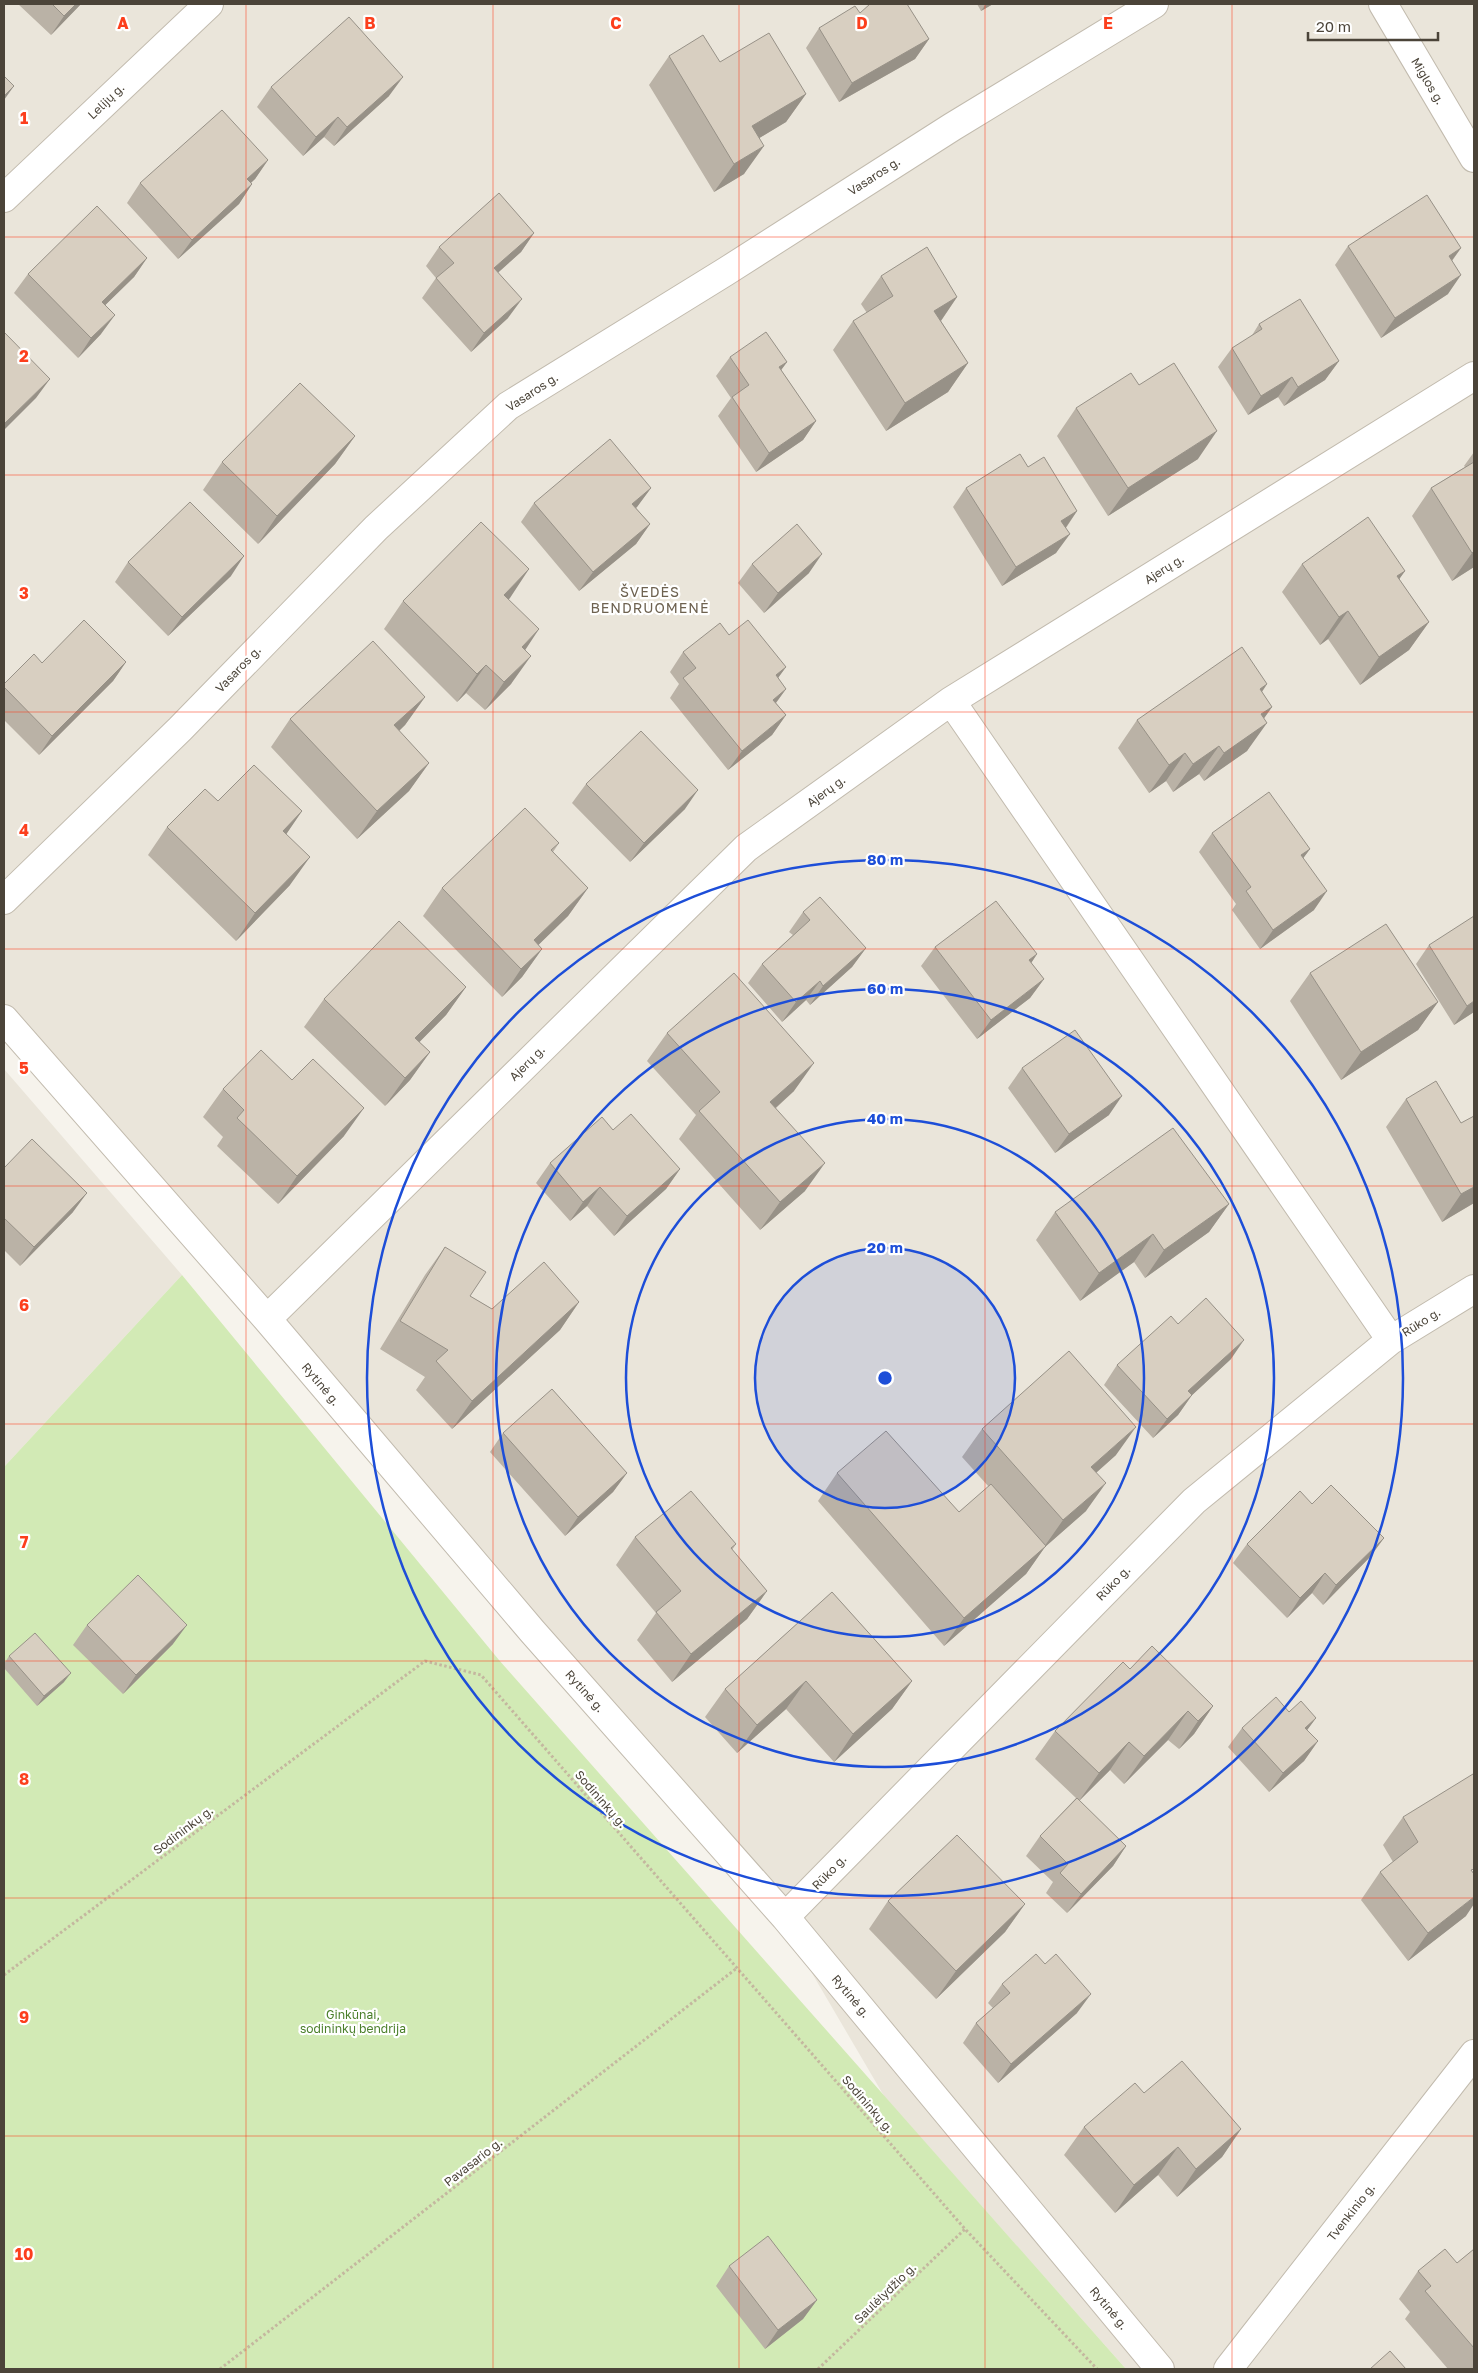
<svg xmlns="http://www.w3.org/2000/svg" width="1478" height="2373" font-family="'Golos Text',sans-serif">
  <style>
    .residential { fill: #eae5da }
    .green { fill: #d2eab5 }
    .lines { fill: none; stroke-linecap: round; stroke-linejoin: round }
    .minor-casing { stroke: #c2bbae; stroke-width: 30 }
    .path { stroke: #c4b79f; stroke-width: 3; stroke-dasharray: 2.5 2.5; stroke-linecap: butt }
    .minor { stroke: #fff; stroke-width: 28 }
    .wall { fill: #bab2a6 }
    .shaded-wall { fill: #979187 }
    .building { fill: #d8cfc1; stroke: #979187 }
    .grid { fill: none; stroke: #fc3f1d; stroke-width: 1; stroke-opacity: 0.55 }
    .ring { fill: none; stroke: #1d4ed8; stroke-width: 2.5 }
    .labels { text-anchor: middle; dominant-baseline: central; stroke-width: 4.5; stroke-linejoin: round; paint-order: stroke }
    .street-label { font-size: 12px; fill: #4b4439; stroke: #fff }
    .park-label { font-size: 12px; fill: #4a7f2a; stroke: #fff }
    .neighbourhood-label { font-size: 14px; letter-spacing: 1px; fill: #6e6250; stroke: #fff }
    .grid-label { font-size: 16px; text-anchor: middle; font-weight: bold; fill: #fc3f1d; stroke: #fff; stroke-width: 4.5; stroke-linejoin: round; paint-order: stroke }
    .centre { fill: #1d4ed8; stroke: #fff; stroke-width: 2.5 }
    .ring-label { font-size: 15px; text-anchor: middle; font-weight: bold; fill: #1d4ed8; stroke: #fff; stroke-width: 4.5; stroke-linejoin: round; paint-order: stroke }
  </style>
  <rect width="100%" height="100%" fill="#f6f3ec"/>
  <path class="residential" d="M4 4H1474V2369H1126L884 2096 782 1922 4 1019Z
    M4 1069 182 1275 4 1467Z"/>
  <path class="green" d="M182 1275 499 1660 1126 2369H4V1467Z"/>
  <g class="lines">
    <g class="minor-casing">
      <path id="minor" d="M1383 4 1474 158
        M4 198 209 4
        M951 701 1391 1340
        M4 900 180 729 376 528 508 406 725 272 952 127 1154 4
        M4 1019 267 1319 532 1631 785 1917 1160 2369
        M267 1319 746 848 951 701 1474 376
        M785 1917 1194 1501 1391 1340 1474 1289
        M1228 2369 1474 2054"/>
    </g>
    <path class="path" d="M4 1975 425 1661 481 1675 965 2229 1097 2369
      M220 2369 737 1968
      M818 2369 965 2229"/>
    <use href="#minor" class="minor"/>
  </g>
  <path class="wall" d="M18 4H81L51 35Z
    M977 4H993L981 11Z
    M860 13 929 39 915 59 839 102 806 48 819 28Z
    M669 56 720 62 806 94 786 122 759 138 744 174 714 192 649 85Z
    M271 87 389 96 334 146 324 137 303 156 257 107Z
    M268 160 255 179 251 183 252 184 239 204 178 259 127 203 140 183Z
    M534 233 521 252 498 272 508 318 471 352 422 298 436 278 426 266 439 247Z
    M1348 246 1461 248 1452 261 1448 294 1381 338 1335 265Z
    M147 258 134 277 105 305 101 334 78 358 14 293 28 274Z
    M881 276 957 297 941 321 968 363 948 392 886 431 833 350 853 321 867 313 861 304Z
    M1259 324 1339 361 1325 380 1284 406 1278 397 1248 415 1218 367 1232 348 1251 337Z
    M730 357 787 362 781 370 816 421 803 440 756 472 718 416 731 398 716 376Z
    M1076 408 1198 459 1108 516 1057 436Z
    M355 436 335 464 258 544 203 490 222 462Z
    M1474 452V567L1452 581 1412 516 1431 488 1465 467 1464 466Z
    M1028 467 1077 511 1066 528 1056 553 1002 586 953 507 966 488Z
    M651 488 636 508 650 524 636 544 579 591 521 522 534 503Z
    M128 562 231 576 168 636 115 582Z
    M752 564 809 573 764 613 738 583Z
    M1302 564 1405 571 1399 579 1429 622 1409 650 1360 685 1328 639 1320 645 1282 592Z
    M510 598 508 599 525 650 511 684 485 710 466 693 457 702 384 629 403 601Z
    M729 635 786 667 778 678 786 689 776 703 786 715 772 735 728 770 670 698 679 684 670 672 683 652Z
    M126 662 113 681 39 755 4 720V684L42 663Z
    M1267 684 1262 692 1272 707 1264 718 1247 751 1204 781 1199 774 1173 792 1166 781 1149 793 1118 748 1137 720Z
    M425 697 405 725 399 731 429 763 409 791 357 839 271 747 290 719Z
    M586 784 685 809 630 862 572 803Z
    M218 801 302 811 286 834 290 885 236 941 148 855 167 827Z
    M1212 833 1310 849 1303 858 1314 910 1260 949 1232 910 1236 904 1199 852Z
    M559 843 553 852 588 888 568 916 538 945 542 949 522 977 502 997 423 916 442 888Z
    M803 912 866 948 852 967 810 1005 806 1000 782 1022 748 983 762 964 793 935 789 932Z
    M1429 945 1474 1012 1454 1025 1416 964Z
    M935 947 1037 954 1031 963 1044 979 1030 998 977 1039 921 966Z
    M1310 973 1438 1002 1418 1030 1341 1080 1290 1001Z
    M466 987 446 1015 419 1042 430 1052 410 1080 385 1106 304 1027 324 999Z
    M667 1033 794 1091 776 1108 805 1191 760 1230 679 1139 696 1115 647 1061Z
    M1022 1068 1109 1115 1055 1153 1008 1088Z
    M223 1089 344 1136 278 1204 217 1146 223 1137 203 1117Z
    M1406 1099 1461 1123 1474 1203 1442 1222 1386 1127Z
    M613 1130 680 1169 666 1189 614 1236 587 1206 570 1221 536 1183 550 1163Z
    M4 1168 73 1212 20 1266 4 1250Z
    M1229 1204 1209 1232 1145 1278 1134 1262 1080 1301 1036 1240 1055 1212Z
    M445 1247 470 1296 492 1309 579 1302 560 1330 452 1429 416 1390 425 1377 380 1349 425 1275Z
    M1178 1324 1231 1359 1192 1395 1178 1415 1153 1438 1104 1385 1117 1365Z
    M982 1429 1116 1455 1096 1473 1086 1511 1045 1547 1026 1574 944 1646 818 1501 837 1473 959 1512 989 1487 962 1457Z
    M503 1433 627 1473 613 1492 565 1536 490 1452Z
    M1312 1504 1384 1538 1370 1557 1323 1605 1312 1593 1287 1618 1233 1563 1247 1544Z
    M635 1537 736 1544 732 1550 767 1591 747 1619 672 1682 637 1640 656 1613 616 1565Z
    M832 1592 912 1681 892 1709 834 1762 786 1709 737 1753 705 1717 725 1689Z
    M87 1625 173 1644 123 1694 73 1645Z
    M9 1656 64 1682 37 1706 4 1668V1664Z
    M1130 1669 1213 1706 1194 1734 1179 1749 1168 1740 1124 1784 1110 1770 1079 1801 1126 1846 1113 1866 1067 1913 1046 1893 1053 1882 1026 1856 1040 1836 1076 1798 1035 1759 1055 1731Z
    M1289 1712 1316 1718 1307 1730 1318 1741 1304 1761 1269 1792 1228 1747 1242 1728Z
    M1403 1817 1466 1916 1408 1961 1361 1900 1380 1872 1393 1862 1383 1845Z
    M888 1901 1025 1904 1005 1932 936 1999 869 1929Z
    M1002 1984 1077 2013 998 2083 963 2043 976 2023 993 2008 988 2003Z
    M1084 2127 1241 2129 1222 2157 1177 2197 1158 2175 1115 2213 1064 2155Z
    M1474 2249V2369H1448L1405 2319 1410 2312 1399 2299 1418 2271 1457 2263Z
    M729 2266 817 2300 803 2319 765 2349 716 2286Z"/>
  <path class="shaded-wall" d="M76 4H81L51 35 64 16Z
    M986 4H993L981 11Z
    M929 39 915 59 839 102 852 83Z
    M403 77 389 96 334 146 347 127Z
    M14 86 4 100V96Z
    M806 94 786 122 733 154 752 126Z
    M338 117 324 137 303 156 316 137Z
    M764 146 744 174 714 192 734 164Z
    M268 160 255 179 234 198 247 179Z
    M252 184 239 204 178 259 192 240Z
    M534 233 521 252 481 288 494 268Z
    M1461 248 1447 267 1449 256Z
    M147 258 134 277 89 321 102 302Z
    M1461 275 1448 294 1381 338 1395 318Z
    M957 297 938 325 934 311Z
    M522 299 508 318 471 352 484 333Z
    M115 315 101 334 78 358 91 338Z
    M1339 361 1325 380 1284 406 1298 387Z
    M787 362 773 381 779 367Z
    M968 363 948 392 886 431 905 403Z
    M1292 377 1278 397 1248 415 1261 396Z
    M50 379 36 398 4 430V424Z
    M816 421 803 440 756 472 769 453Z
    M1217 431 1198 459 1108 516 1128 488Z
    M355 436 335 464 258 544 277 516Z
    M651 488 637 507 618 523 632 504Z
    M1077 511 1064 530 1061 521Z
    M650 524 636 544 579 591 593 572Z
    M1070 534 1056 553 1002 586 1016 567Z
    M1474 551V567L1452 581 1472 553Z
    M822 554 809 573 764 613 778 593Z
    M244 556 231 576 168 636 182 617Z
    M529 569 510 598 484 623 504 595Z
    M1405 571 1385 599 1397 576Z
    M1348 611 1328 639 1320 645 1339 617Z
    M1429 622 1409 650 1360 685 1379 657Z
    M539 629 520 658 522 647Z
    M531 656 511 684 485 710 504 682Z
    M126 662 113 681 39 755 52 736Z
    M486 665 466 693 457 702 477 674Z
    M786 667 772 686 776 675Z
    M1267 684 1248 712 1260 689Z
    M786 689 772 708 773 700Z
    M425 697 405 725 375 754 394 725Z
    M1272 707 1255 731 1267 723 1247 751 1204 781 1224 753 1261 714Z
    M786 715 772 735 728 770 742 751Z
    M1219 746 1199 774 1173 792 1193 764Z
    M1185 753 1166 781 1149 793 1169 765Z
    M429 763 409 791 357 839 377 811Z
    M698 790 685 809 630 862 644 843Z
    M302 811 283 839V831Z
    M1310 849 1296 868 1301 855Z
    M310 857 290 885 236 941 255 913Z
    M588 888 568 916 518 965 534 940Z
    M1327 891 1314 910 1260 949 1273 930Z
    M866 948 852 967 810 1005 823 986Z
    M542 949 522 977 502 997 521 969Z
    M1037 954 1024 974 1029 960Z
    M1044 979 1030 998 977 1039 991 1020Z
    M820 981 806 1000 782 1022 796 1002Z
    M466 987 446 1015 396 1066 415 1038Z
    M1474 1001V1012L1454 1025 1467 1006Z
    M1438 1002 1418 1030 1341 1080 1361 1052Z
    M430 1052 410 1080 385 1106 405 1078Z
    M814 1063 794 1091 751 1130 770 1102Z
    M1122 1096 1109 1115 1055 1153 1069 1134Z
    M364 1108 344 1136 278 1204 297 1176Z
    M825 1163 805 1191 760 1230 780 1202Z
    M680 1169 666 1189 614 1236 627 1216Z
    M600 1187 587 1206 570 1221 583 1202Z
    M1474 1187V1203L1442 1222 1461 1194Z
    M87 1193 73 1212 20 1266 34 1247Z
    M1229 1204 1209 1232 1145 1278 1164 1250Z
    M1153 1234 1134 1262 1080 1301 1099 1273Z
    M579 1302 560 1330 452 1429 472 1401Z
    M1244 1340 1231 1359 1175 1411 1188 1391Z
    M1192 1395 1178 1415 1153 1438 1167 1419Z
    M1136 1427 1116 1455 1071 1495 1091 1467Z
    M627 1473 613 1492 565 1536 578 1517Z
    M1106 1483 1086 1511 1045 1547 1026 1574 944 1646 964 1618 1044 1547 1063 1520Z
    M1384 1538 1370 1557 1323 1605 1336 1585Z
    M1325 1573 1312 1593 1287 1618 1300 1598Z
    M767 1591 747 1619 672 1682 691 1654Z
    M187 1625 173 1644 123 1694 136 1675Z
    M71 1673 64 1682 37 1706 44 1696Z
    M806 1681 786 1709 737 1753 757 1725Z
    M912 1681 892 1709 834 1762 853 1734Z
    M1213 1706 1194 1734 1179 1749 1198 1721Z
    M1188 1711 1168 1740 1124 1784 1144 1756Z
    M1316 1718 1302 1737 1305 1728Z
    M1318 1741 1304 1761 1269 1792 1283 1773Z
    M1129 1742 1110 1770 1079 1801 1099 1773Z
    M1126 1846 1113 1866 1067 1913 1081 1894Z
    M1474 1897V1904L1466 1916 1408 1961 1428 1933Z
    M1025 1904 1005 1932 936 1999 956 1971Z
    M1091 1994 1077 2013 998 2083 1011 2064Z
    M1241 2129 1222 2157 1177 2197 1196 2169Z
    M1178 2147 1158 2175 1115 2213 1134 2185Z
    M817 2300 803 2319 765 2349 778 2330Z"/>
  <path class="building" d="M52 4H76L64 16Z
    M870 4H907L929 39 852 83 819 28 855 6 860 13Z
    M349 17 403 77 347 127 338 117 316 137 271 87Z
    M769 33 806 94 752 126 764 146 734 164 669 56 703 35 720 62Z
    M4 76 14 86 4 96Z
    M222 110 268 160 247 179 252 184 192 240 140 183Z
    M499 193 534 233 494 268 522 299 484 333 436 278 454 263 439 247Z
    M1427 195 1461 248 1449 256 1461 275 1395 318 1348 246Z
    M97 206 147 258 102 302 115 315 91 338 28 274Z
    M927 247 957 297 934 311 968 363 905 403 853 321 893 296 881 276Z
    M1300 299 1339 361 1298 387 1292 377 1261 396 1232 348 1262 329 1259 324Z
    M4 332 50 379 4 424Z
    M766 332 787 362 779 367 816 421 769 453 732 397 749 385 730 357Z
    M1174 363 1217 431 1128 488 1076 408 1131 373 1139 385Z
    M300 383 355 436 277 516 222 462Z
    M610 439 651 488 632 504 650 524 593 572 534 503Z
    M1020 454 1028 467 1044 457 1077 511 1061 521 1070 534 1016 567 966 488Z
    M1474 462V551L1472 553 1431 488Z
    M190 502 244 556 182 617 128 562Z
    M1368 517 1405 571 1397 576 1429 622 1379 657 1348 611 1339 617 1302 564Z
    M481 522 529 569 504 595 539 629 522 647 531 656 504 682 486 665 477 674 403 601Z
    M797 524 822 554 778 593 752 564Z
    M84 620 126 662 52 736 4 687V684L34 654 42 663Z
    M748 620 786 667 776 675 786 689 773 700 786 715 742 751 683 678 696 668 683 652 720 623 729 635Z
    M373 641 425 697 394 725 429 763 377 811 290 719Z
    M1242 647 1267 684 1260 689 1272 707 1261 714 1267 723 1224 753 1219 746 1193 764 1185 753 1169 765 1137 720Z
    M641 731 698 790 644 843 586 784Z
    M254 765 302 811 283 831 310 857 255 913 167 827 205 789 218 801Z
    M1269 792 1310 849 1301 855 1327 891 1273 930 1246 891 1251 887 1212 833Z
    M525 808 559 843 551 850 588 888 534 940 542 949 521 969 442 888Z
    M820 897 866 948 823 986 820 981 796 1002 762 964 810 920 803 912Z
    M996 901 1037 954 1029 960 1044 979 991 1020 935 947Z
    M1474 916V1001L1467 1006 1429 945Z
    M399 921 466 987 415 1038 430 1052 405 1078 324 999Z
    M1386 924 1438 1002 1361 1052 1310 973Z
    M734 973 814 1063 770 1102 825 1163 780 1202 699 1111 720 1092 667 1033Z
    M1075 1030 1122 1096 1069 1134 1022 1068Z
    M261 1050 292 1080 313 1059 364 1108 297 1176 237 1118 244 1110 223 1089Z
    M1436 1081 1461 1123 1474 1116V1187L1461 1194 1406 1099Z
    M631 1114 680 1169 627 1216 600 1187 583 1202 550 1163 602 1117 613 1130Z
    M1173 1128 1229 1204 1164 1250 1153 1234 1099 1273 1055 1212Z
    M32 1139 87 1193 34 1247 4 1218V1168Z
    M445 1247 486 1272 470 1296 492 1309 544 1262 579 1302 472 1401 436 1361 448 1350 400 1321Z
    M1206 1298 1244 1340 1188 1391 1192 1395 1167 1419 1117 1365 1171 1316 1178 1324Z
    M1069 1351 1136 1427 1091 1467 1106 1483 1063 1520 982 1429Z
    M552 1389 627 1473 578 1517 503 1433Z
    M886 1431 959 1512 991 1484 1046 1546 964 1618 837 1473Z
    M1331 1485 1384 1538 1336 1585 1325 1573 1300 1598 1247 1544 1300 1491 1312 1504Z
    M691 1491 736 1544 731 1548 767 1591 691 1654 656 1612 681 1591 635 1537Z
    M138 1575 187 1625 136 1675 87 1625Z
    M832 1592 912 1681 853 1734 806 1681 757 1725 725 1689Z
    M35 1633 71 1673 44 1696 9 1656Z
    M1152 1646 1213 1706 1198 1721 1188 1711 1144 1756 1129 1742 1099 1773 1055 1731 1123 1662 1130 1669Z
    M1276 1697 1289 1712 1301 1701 1316 1718 1305 1728 1318 1741 1283 1773 1242 1728Z
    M1473 1774 1474 1776V1869L1471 1870 1474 1874V1897L1428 1933 1380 1872 1418 1842 1403 1817Z
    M1077 1798 1126 1846 1081 1894 1060 1873 1068 1864 1040 1836Z
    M957 1835 1025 1904 956 1971 888 1901Z
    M1036 1954 1045 1964 1056 1954 1091 1994 1011 2064 976 2023 1010 1993 1002 1984Z
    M1182 2061 1241 2129 1196 2169 1178 2147 1134 2185 1084 2127 1135 2083 1144 2093Z
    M768 2236 817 2300 778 2330 729 2266Z
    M1445 2249 1457 2263 1474 2249V2348L1425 2291 1431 2286 1418 2271Z
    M1390 2351 1406 2369H1370Z"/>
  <path class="grid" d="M246 4V2369M493 4V2369M739 4V2369M985 4V2369M1232 4V2369M4 237H1474M4 475H1474M4 712H1474M4 949H1474M4 1186H1474M4 1424H1474M4 1661H1474M4 1898H1474M4 2136H1474"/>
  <circle cx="885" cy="1378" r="130" fill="#1d4ed8" fill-opacity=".12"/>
  <g class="ring">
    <circle cx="885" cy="1378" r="130"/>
    <circle cx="885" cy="1378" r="259"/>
    <circle cx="885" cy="1378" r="389"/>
    <circle cx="885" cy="1378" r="518"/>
  </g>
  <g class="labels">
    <g class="street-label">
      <text transform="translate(1428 81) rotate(59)">Miglos g.</text>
      <text transform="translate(106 101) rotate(-44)">Lelijų g.</text>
      <text transform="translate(874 176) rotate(-33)">Vasaros g.</text>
      <text transform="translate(532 392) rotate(-33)">Vasaros g.</text>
      <text transform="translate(1164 569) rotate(-32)">Ajerų g.</text>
      <text transform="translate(238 669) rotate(-46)">Vasaros g.</text>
      <text transform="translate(826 791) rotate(-36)">Ajerų g.</text>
      <text transform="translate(527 1063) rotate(-45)">Ajerų g.</text>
      <text transform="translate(1421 1322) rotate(-32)">Rūko g.</text>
      <text transform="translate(321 1384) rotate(50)">Rytinė g.</text>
      <text transform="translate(1113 1583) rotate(-46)">Rūko g.</text>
      <text transform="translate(585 1691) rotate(48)">Rytinė g.</text>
      <text transform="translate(601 1799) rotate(49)">Sodininkų g.</text>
      <text transform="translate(183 1830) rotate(-37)">Sodininkų g.</text>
      <text transform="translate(829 1872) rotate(-46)">Rūko g.</text>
      <text transform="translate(851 1996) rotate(50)">Rytinė g.</text>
      <text transform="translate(868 2104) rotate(49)">Sodininkų g.</text>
      <text transform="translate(473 2162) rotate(-38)">Pavasario g.</text>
      <text transform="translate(1351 2212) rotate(-52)">Tvenkinio g.</text>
      <text transform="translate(885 2293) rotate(-44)">Saulėlydžio g.</text>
      <text transform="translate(1109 2308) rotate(50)">Rytinė g.</text>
    </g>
    <g class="park-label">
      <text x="353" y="2014">Ginkūnai,<tspan x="353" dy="14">sodininkų bendrija</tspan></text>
    </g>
    <g class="neighbourhood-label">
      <text x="650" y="591">ŠVEDĖS<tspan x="650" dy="16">BENDRUOMENĖ</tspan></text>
    </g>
  </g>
  <g class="grid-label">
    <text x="123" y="29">A</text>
    <text x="370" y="29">B</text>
    <text x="616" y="29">C</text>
    <text x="862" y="29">D</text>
    <text x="1108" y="29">E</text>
    <text x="24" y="124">1</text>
    <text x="24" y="362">2</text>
    <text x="24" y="599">3</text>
    <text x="24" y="836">4</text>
    <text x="24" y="1074">5</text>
    <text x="24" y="1311">6</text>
    <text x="24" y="1548">7</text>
    <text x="24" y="1785">8</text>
    <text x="24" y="2023">9</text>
    <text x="24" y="2260">10</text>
  </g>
  <circle cx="885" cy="1378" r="8" class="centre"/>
  <g class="ring-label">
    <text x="885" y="865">80 m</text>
    <text x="885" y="994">60 m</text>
    <text x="885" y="1124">40 m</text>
    <text x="885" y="1253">20 m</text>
  </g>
  <rect width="1478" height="2373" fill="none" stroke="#4b4439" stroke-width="10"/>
  <path d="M1308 32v8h130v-8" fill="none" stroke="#4b4439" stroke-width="2.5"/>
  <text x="1316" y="32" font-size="15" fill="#4b4439" stroke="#ffffff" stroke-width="4" paint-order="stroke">20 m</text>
</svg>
